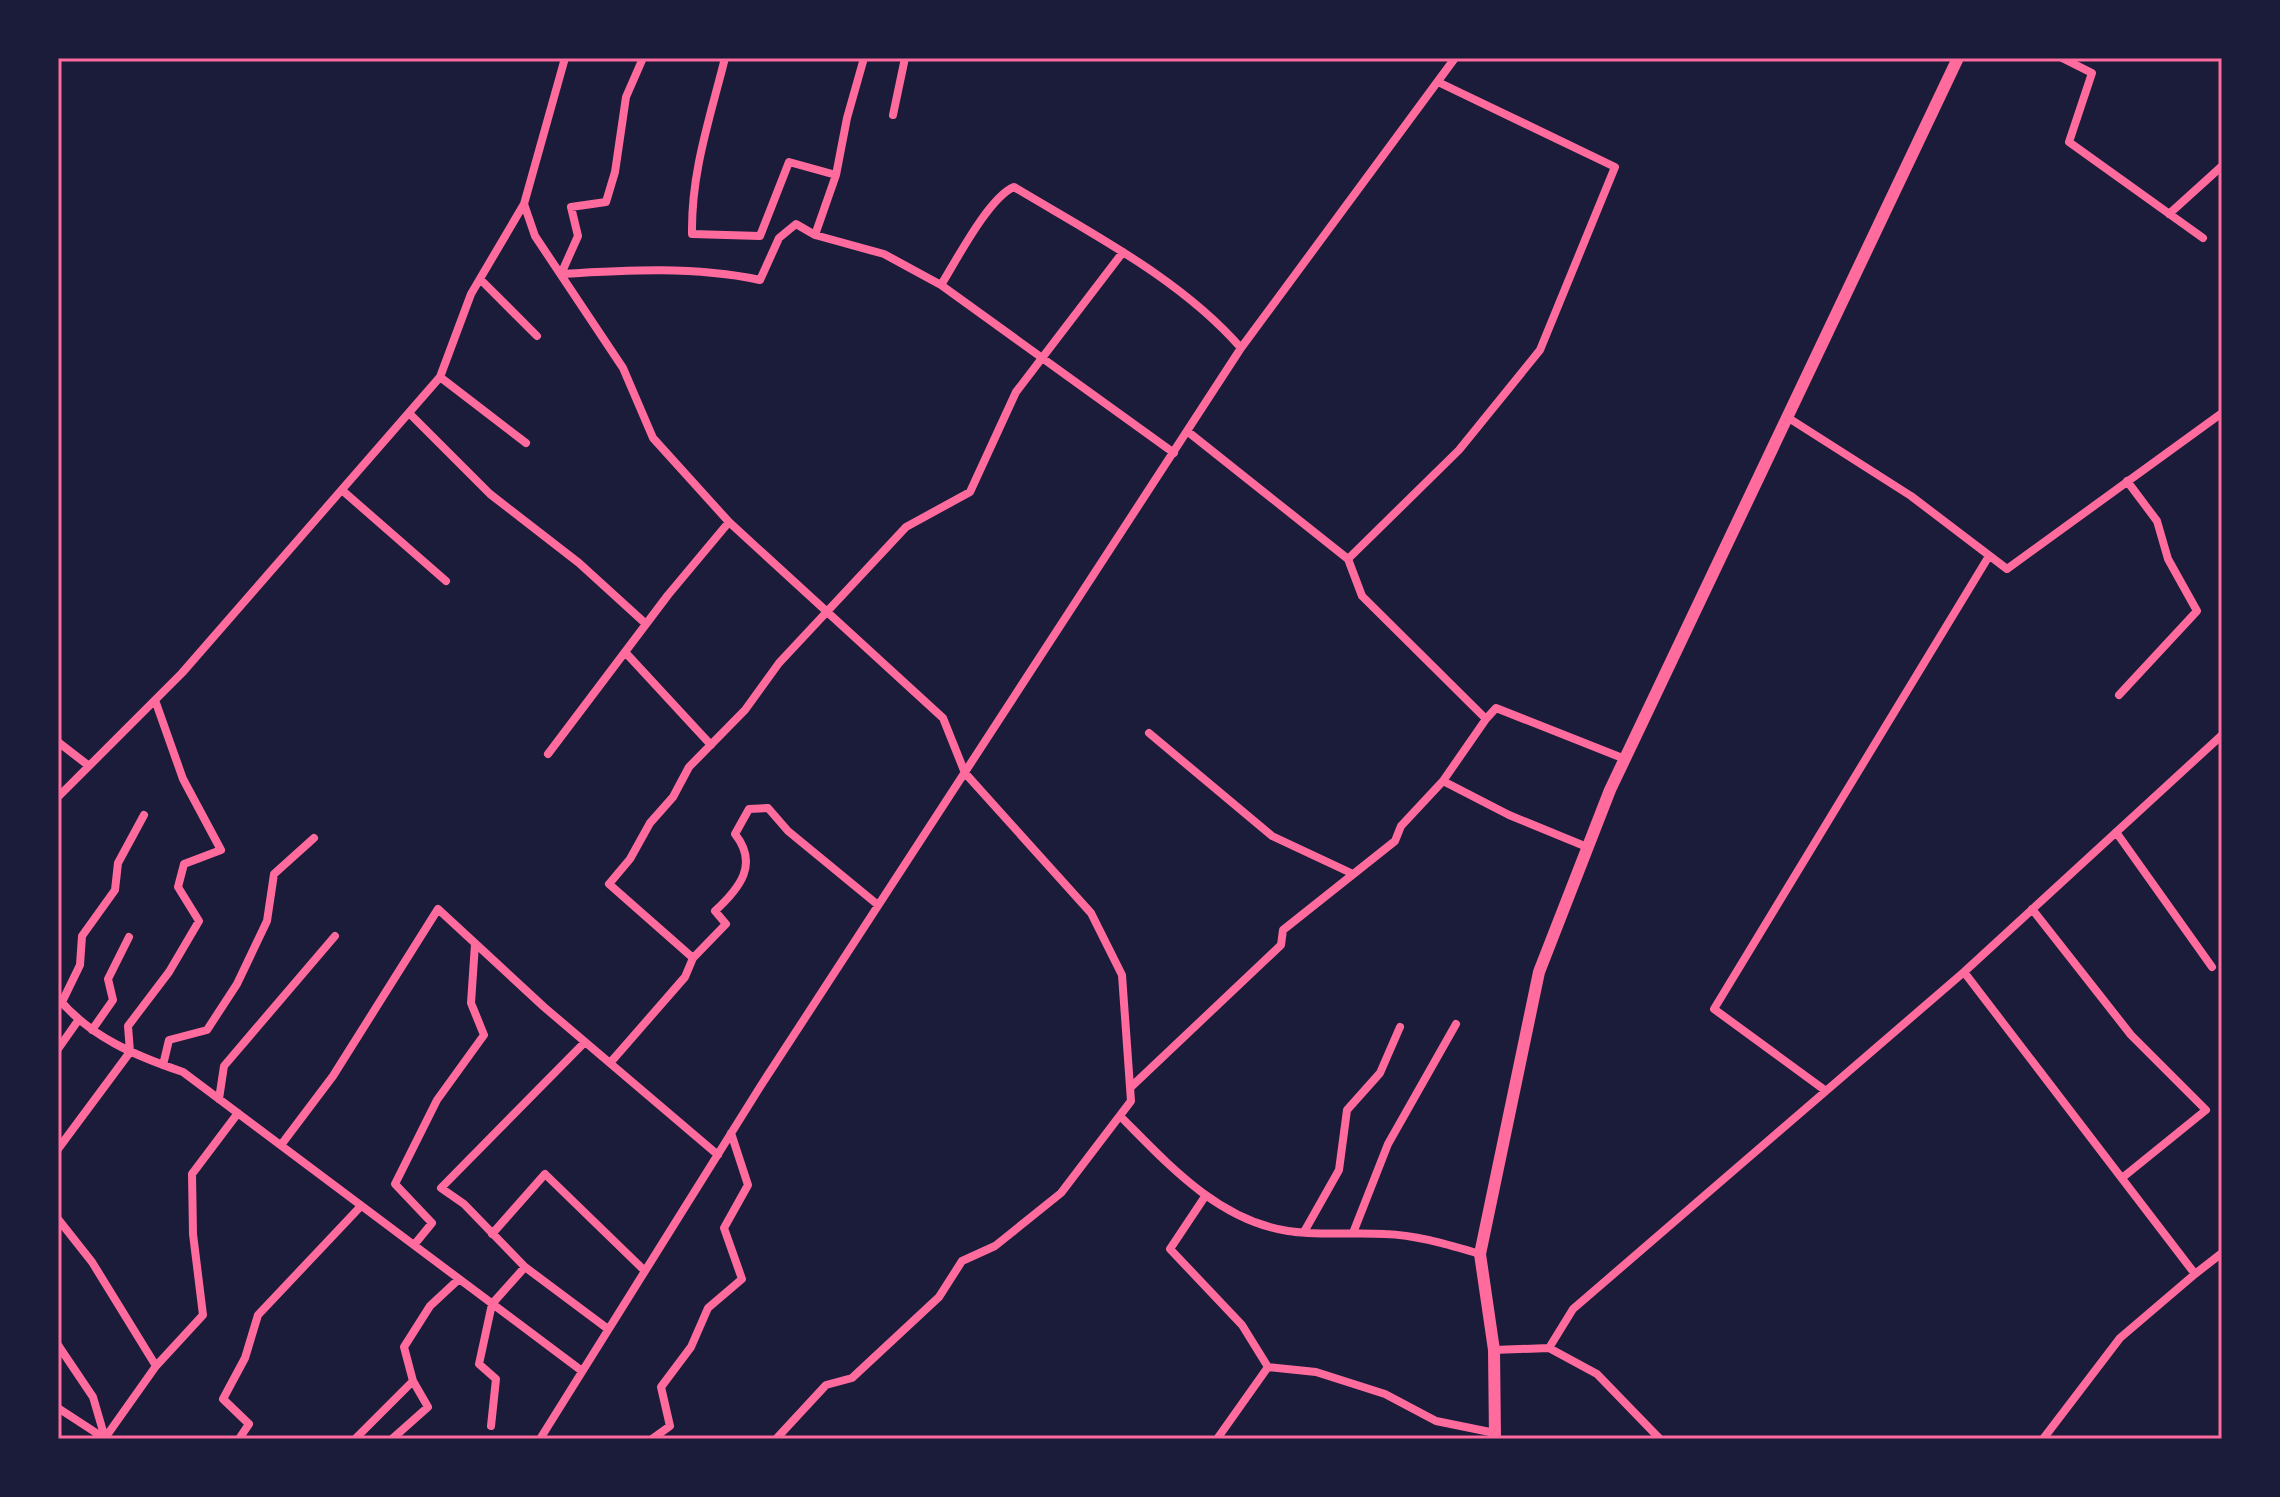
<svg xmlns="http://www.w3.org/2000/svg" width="2280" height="1497" font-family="Montserrat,sans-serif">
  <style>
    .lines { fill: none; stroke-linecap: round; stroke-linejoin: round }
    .minor { stroke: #ff6b9d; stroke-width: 8 }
    .secondary { stroke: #ff6b9d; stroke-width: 12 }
    .neatline { fill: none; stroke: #ff6b9d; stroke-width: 3 }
  </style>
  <rect width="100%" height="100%" fill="#1b1b3a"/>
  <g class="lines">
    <path class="minor" d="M565 58 524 204 535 236 623 368 653 438 729 522 943 718 965 773 1091 913 1122 975 1131 1101 1061 1193 995 1246 962 1261 939 1297 852 1378 826 1385 776 1439
      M643 58 626 97 615 172 606 202 571 207 578 236 561 274C627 270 695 266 760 280L779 238 796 224 815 235
      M725 58C710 118 691 172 692 234L760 236 789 162 836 175 847 118 864 58
      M2062 58 2092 73 2069 142 2203 238
      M893 115 905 58
      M836 175 815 235 884 254 941 285
      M2169 214 2222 166
      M480 279 537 336
      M440 377 526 443
      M409 413 490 494 579 563 646 624
      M1787 417 1911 496 2007 569 2222 413
      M1187 431 1348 559 1362 596 1486 719 1496 708 1625 759
      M1174 453 941 285C956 261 989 197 1014 187 1092 234 1181 279 1241 348
      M343 491 446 581
      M1348 559 1459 450 1540 350 1615 167 1438 82
      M625 652 711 745
      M2119 695 2197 611 2168 559 2157 521 2127 481
      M1486 719 1443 781 1509 815 1587 847
      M1149 733 1272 836 1351 873
      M58 742 89 766
      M548 754 668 595 729 522
      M58 797 182 673 440 377 471 294 524 204
      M2116 832 2212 967
      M2032 909 2131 1035 2206 1110 2122 1178
      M693 958 609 884 630 859 650 823 673 797 689 767 745 710 779 663 906 527 970 492 1016 392 1123 252
      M1964 972 2195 1274 2222 1253
      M58 998C90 1037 136 1056 183 1072L582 1371
      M62 1002 80 965 82 936 115 890 118 863 144 815
      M92 1030 113 1000 108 979 129 937
      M58 1049 77 1022
      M610 1063 685 977 693 958 726 924 715 911C740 888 759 864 735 834L749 809 768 808 788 831 878 905
      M163 1065 169 1040 207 1030 237 984 267 921 274 874 314 838
      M1131 1087 1281 945 1283 930 1395 841 1401 826 1443 781
      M1826 1091 1714 1009 1989 556
      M219 1099 224 1066 335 936
      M1120 1116C1167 1163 1217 1220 1288 1231 1319 1236 1353 1232 1385 1234 1417 1235 1449 1245 1480 1254
      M281 1145 333 1076 438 909 544 1007 718 1155
      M58 1149 130 1052 128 1026 169 972 199 921 178 887 184 864 221 850 183 779 155 700
      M1206 1195 1170 1249 1242 1325 1268 1367 1316 1372 1385 1394 1436 1421 1495 1433
      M58 1219 92 1262 156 1366 105 1438
      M1304 1232 1339 1170 1347 1110 1380 1073 1400 1027
      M1353 1233 1388 1144 1456 1024
      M492 1234 545 1174 645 1271
      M414 1245 432 1223 395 1184 437 1100 484 1035 471 1003 475 944
      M525 1267 464 1204 441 1188 585 1042
      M58 1345 93 1397 105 1438
      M1549 1348 1573 1309 1964 972 2222 735
      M1494 1350 1549 1348 1597 1374 1660 1439
      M156 1366 203 1315 193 1234 192 1174 238 1113
      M58 1408 104 1438
      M491 1426 496 1379 479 1364 492 1304 525 1267 608 1329
      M239 1439 249 1424 223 1399 245 1358 258 1315 361 1206
      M355 1439 413 1381
      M392 1439 428 1407 413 1381 404 1347 430 1306 459 1279
      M540 1439 760 1087 1241 348 1455 58
      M652 1439 670 1426 661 1387 691 1347 708 1308 742 1279 724 1228 748 1185 731 1133
      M1217 1439 1268 1367
      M2043 1439 2120 1338 2195 1274"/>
    <path class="secondary" d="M1495 1439 1494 1350 1480 1254 1539 972 1610 790 1958 58"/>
  </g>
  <rect width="2280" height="1497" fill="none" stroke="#1b1b3a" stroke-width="120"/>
  <rect x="60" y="60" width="2160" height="1377" class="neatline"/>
</svg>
